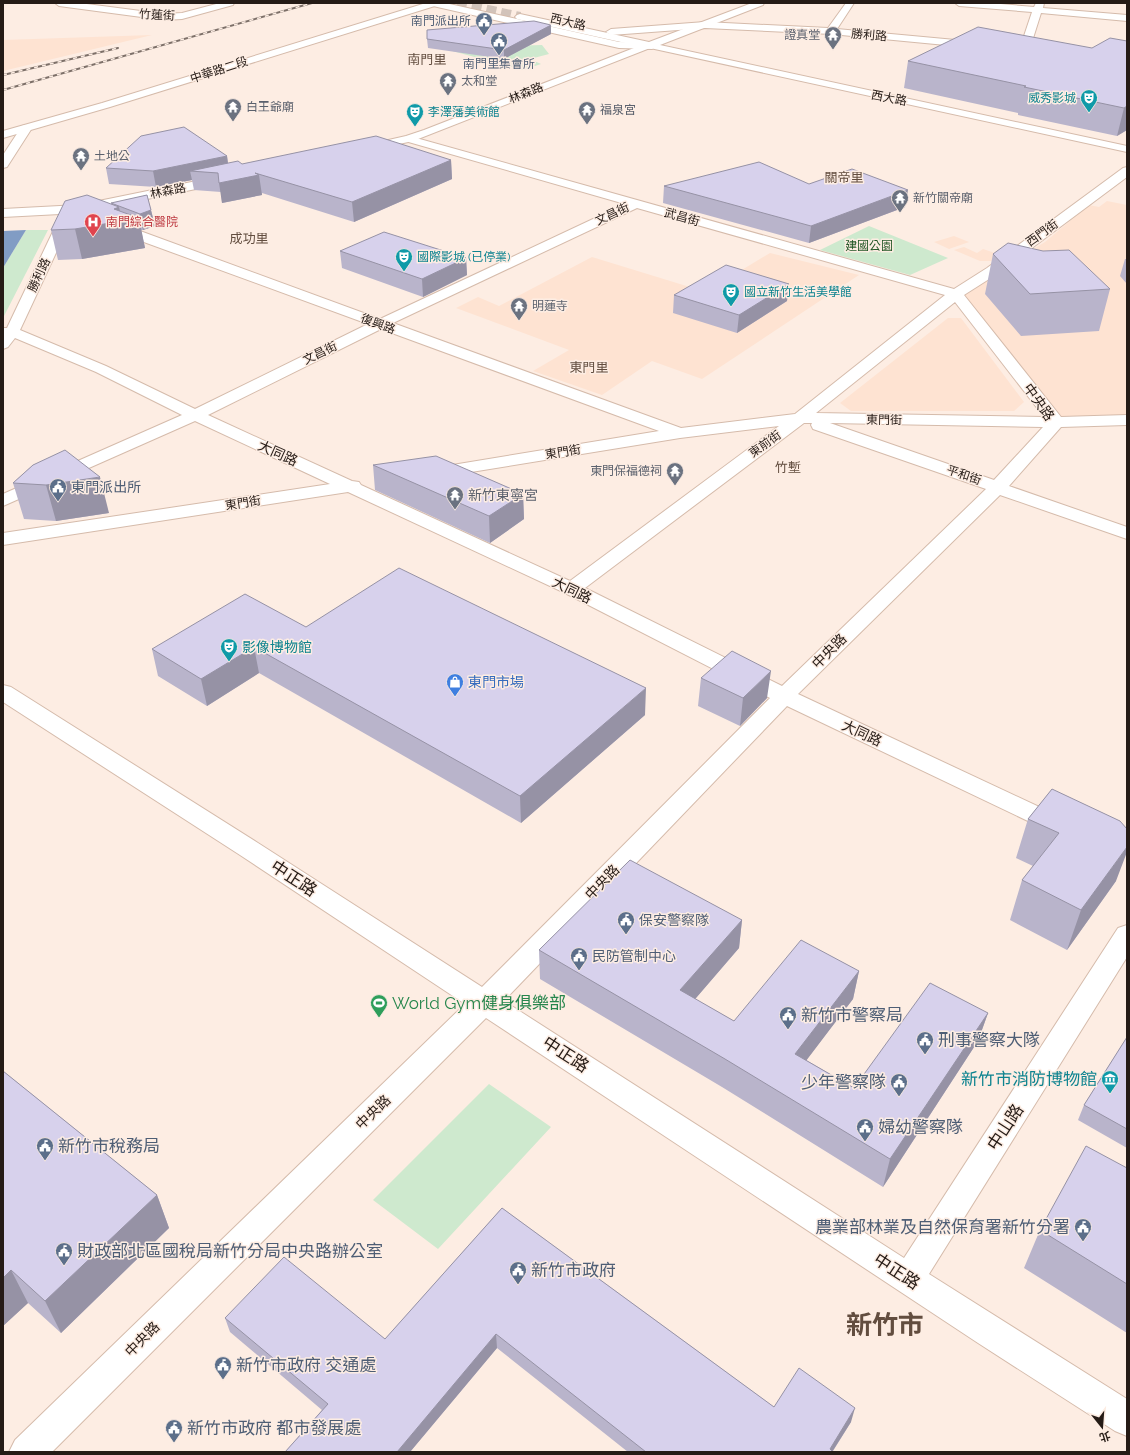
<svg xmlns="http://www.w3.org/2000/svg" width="1130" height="1455" font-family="Raleway,'Noto Sans TC',sans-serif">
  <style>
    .built { fill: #fee3d2 }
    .green { fill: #cee9ce }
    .water { fill: #819cc4 }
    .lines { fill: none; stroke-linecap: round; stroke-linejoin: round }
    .tertiary-tunnel { stroke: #d2c3ba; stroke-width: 10; stroke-dasharray: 10 5; stroke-linecap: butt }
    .minor-casing { stroke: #d5bbab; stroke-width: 2 }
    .tertiary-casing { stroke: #d5bbab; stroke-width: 2 }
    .minor { fill: #fff; fill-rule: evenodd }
    .tertiary { fill: #fff; fill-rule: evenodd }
    .rail-casing { stroke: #7c6f68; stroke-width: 2 }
    .rail { stroke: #fdede3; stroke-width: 1.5; stroke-dasharray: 4; stroke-linecap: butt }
    .wall { fill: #b9b4cb }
    .shaded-wall { fill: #9692a5 }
    .building { fill: #d7d1ec; stroke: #9692a5 }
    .labels { text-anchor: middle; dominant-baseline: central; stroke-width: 3; stroke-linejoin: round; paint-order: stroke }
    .far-street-label { font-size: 12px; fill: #251b16; stroke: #fdede3 }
    .far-service-label { font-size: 12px; fill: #4e5e75; stroke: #fdede3; text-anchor: end }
    .far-worship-label { font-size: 12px; fill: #5b616d; stroke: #fdede3; text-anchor: start }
    .far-culture-label { font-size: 12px; fill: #0d838f; stroke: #fdede3; text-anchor: start }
    .far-health-label { font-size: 12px; fill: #be3a42; stroke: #fdede3; text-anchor: start }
    .far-park-label { font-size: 12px; fill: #225726; stroke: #fdede3 }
    .far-quarter-label { font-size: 13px; fill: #624d3f; stroke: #fdede3 }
    .street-label { font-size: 14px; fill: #251b16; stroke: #fdede3 }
    .service-label { font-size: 14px; fill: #4e5e75; stroke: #fdede3; text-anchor: start }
    .worship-label { font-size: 14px; fill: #5b616d; stroke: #fdede3; text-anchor: start }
    .culture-label { font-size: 14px; fill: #0d838f; stroke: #fdede3; text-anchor: start }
    .shop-label { font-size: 14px; fill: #366cbe; stroke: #fdede3; text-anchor: start }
    .near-street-label { font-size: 17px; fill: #251b16; stroke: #fdede3 }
    .near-leisure-label { font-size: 17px; fill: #27864d; stroke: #fdede3; text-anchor: start }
    .near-service-label { font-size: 17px; fill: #4e5e75; stroke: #fdede3; text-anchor: start }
    .near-culture-label { font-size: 17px; fill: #0d838f; stroke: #fdede3; text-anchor: end }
    .near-town-label { font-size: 26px; font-weight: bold; fill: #624d3f; stroke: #fdede3 }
  </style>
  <rect width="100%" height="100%" fill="#fdede3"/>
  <path class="built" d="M152 35 3 71V40Z
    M1107 201 1127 205V419L1059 420 957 295 1045 242 1089 205 1099 207Z
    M954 236 969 242 949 249 934 242Z
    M964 247 977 253 983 249 1001 255 991 261H980L954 250Z
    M770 253 859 275 702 379 652 361 602 395 533 371 569 350 456 308 478 297 499 306 592 257 693 288H712Z
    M948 318H961L1024 402 1014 411H851L840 403Z"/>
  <path class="green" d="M542 45 549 54 530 59 541 64 523 70 441 48Z
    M869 226 948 258 910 275 820 250Z
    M26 230H48L3 318V268Z
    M489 1084 551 1127 438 1249 373 1200Z"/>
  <path class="water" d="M26 230 3 268V231Z"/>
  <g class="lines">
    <path class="tertiary-tunnel" d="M457 3 520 17"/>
    <g class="minor-casing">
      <path id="minor" d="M55 3H79L164 14 182 13 220 3H234L233 5 182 19 164 20 59 6Z
        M429 3H445L619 42 652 43 657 46 652 49 619 48 433 6Z
        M846 3H854L837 29 977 42 982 45 977 48 831 34 705 28 611 35 606 32 611 29 705 22 828 28Z
        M955 3H989L1034 7 1036 3H1044L1043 8 1127 15V21L1041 13 1029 51 1024 54 1019 51 1032 12 959 6Z
        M26 125 32 128 7 167 3 168V155L22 126Z
        M409 136 954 289 987 268 1123 168 1127 167V177L997 274 964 295 1061 417 1127 415V425L1061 427 1009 486 1127 527V539L1000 495 798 694 1067 820 1071 826 1067 832 1059 834 1051 832 787 706 495 1010 485 1013 475 1010 472 1002 475 994 770 698 565 593 348 492 3 545V533L330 484 195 421 3 506V494L182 415 96 372 15 338 8 347 3 349V328H7L57 223C61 216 65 212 74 214L75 217 69 225 20 330 106 366 195 409 368 324 111 230 110 227 111 224H121L380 319 625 204 405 141 403 139 405 137ZM637 208 945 295 795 414 681 428 393 323ZM955 302 1044 417 816 413ZM381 329 659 431 428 469 425 473 428 477 434 478 680 438 779 426 570 581 361 485 359 482 352 481 208 415ZM804 423H812L811 425 813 429 986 489 782 686 585 588ZM830 423 1043 427 994 480Z"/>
    </g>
    <g class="tertiary-casing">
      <path id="tertiary" d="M426 3H439L438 5 110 107 3 138V131L102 103Z
        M752 3H764L763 5 660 45 1127 146V152L650 48 413 141 366 151 362 150 360 148 362 146 406 136 424 130 639 46 517 19 515 17 517 15 520 14 649 42Z
        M221 176 225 177 227 180 225 183 79 213 3 217V209L79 205Z
        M3 685 11 687 258 843 904 1258 1118 928 1127 925V957L929 1274 1127 1399V1436L1115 1431 978 1343 486 1018 52 1452H9L15 1440 465 1004 240 855 3 702Z"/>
    </g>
    <use href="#minor" class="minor"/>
    <use href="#tertiary" class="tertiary"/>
    <g class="rail-casing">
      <path id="rail" d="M3 75 118 48
        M3 90 312 3"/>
    </g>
    <use href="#rail" class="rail"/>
  </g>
  <path class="wall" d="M551 25V34L504 59 428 48 427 39Z
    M1127 41V130L1117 136 1018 115V113L904 88 908 61 1092 48Z
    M227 156 228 163 242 164 451 160 452 179 354 222 262 193V195L222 203 221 192 194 190 192 180 156 187 109 184 106 168Z
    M809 184 905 207 809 243 663 203 664 186Z
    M147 195 155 226 143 230H141L145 248 82 259 58 260 51 230 111 204Z
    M340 251 466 258 467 275 423 297 342 268Z
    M993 254 1110 289 1099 331 1021 336 985 294Z
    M1125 259H1127V284L1120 276Z
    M789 284 787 301 737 333 673 313 674 295Z
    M33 465 109 513 56 521 24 519 13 483Z
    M373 465 523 494 524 519 490 543 375 490Z
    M306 627 645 715 521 823 259 673 207 706 158 676 152 649Z
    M701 678 767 698 740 726 698 706Z
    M1052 789 1116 881 1067 950 1010 920 1022 880 1033 866 1016 858 1028 819Z
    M742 920 739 948 695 999 734 1021 859 971 853 999 806 1060 854 1088 988 1013 978 1041 883 1187 722 1087 540 979 539 950Z
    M1127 1037V1148L1078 1120 1084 1105Z
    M3 1071 157 1195 169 1228 61 1333 28 1303 3 1326Z
    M1127 1168V1333L1024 1268 1040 1230Z
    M502 1208 774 1407 851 1422 833 1451V1452H628L497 1348 410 1452H285L322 1410 230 1332 225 1318 385 1339Z"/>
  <path class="shaded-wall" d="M551 25V34L504 59V50Z
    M1127 106V130L1117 136 1124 108Z
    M227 156 229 172 218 173 190 171 192 180 156 187 153 171Z
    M451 160 452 179 354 222 352 202Z
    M259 175 262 195 222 203 219 183Z
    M908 190 905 207 809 243 811 226Z
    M119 207 122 221 139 218 145 248 82 259 75 229 114 209Z
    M151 210 155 226 143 230 140 214Z
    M466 258 467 275 423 297 422 279Z
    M789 284 787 301 737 333 739 315Z
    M100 477 109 513 56 521 46 485Z
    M523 494 524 519 490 543 489 516Z
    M254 647 259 673 207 706 201 679Z
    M771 671 767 698 740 726 743 698Z
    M646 688 645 715 521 823 520 796Z
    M1127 847V852L1116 881 1067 950 1081 910Z
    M742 920 739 948 678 1019 680 990Z
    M859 971 853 999 790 1082 795 1054Z
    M988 1013 978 1041 883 1187 890 1159Z
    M157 1195 169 1228 61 1333 45 1301Z
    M11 1270 28 1303 3 1326V1278Z
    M496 1334 497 1348 410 1452H397Z
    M855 1408 851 1422 832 1452 830 1449Z"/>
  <path class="building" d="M534 21 551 25 504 50 427 39V30Z
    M978 27 1092 48 1110 38 1127 41V106L1124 108 1024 87 1026 86 908 61Z
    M184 127 227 156 153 171 106 168 141 136Z
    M376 136 451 160 352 202 255 173 259 175 219 183 218 173 190 171 238 161 242 164Z
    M759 162 809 184 852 169 908 190 811 226 664 186Z
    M87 195 119 207 114 209 139 218 75 229 51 230 65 201Z
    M147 195 151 210 140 214 111 203Z
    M384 232 466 258 422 279 340 251Z
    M1008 243 1043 251 1069 250 1110 289 1030 294 993 254Z
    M726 265 789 284 739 315 674 295Z
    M65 450 100 477 46 485 13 483 33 465Z
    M436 456 523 494 489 516 373 465Z
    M399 568 646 688 520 796 254 647 201 679 152 649 245 594 306 627Z
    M732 651 771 671 743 698 701 678Z
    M1052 789 1120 821 1127 829V847L1081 910 1022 880 1059 833 1028 819Z
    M630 860 742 920 680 990 734 1021 801 940 859 971 795 1054 854 1088 930 983 988 1013 890 1159 725 1059 539 950Z
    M1127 1037V1129L1084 1105Z
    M3 1071 157 1195 45 1301 11 1270 3 1278Z
    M1086 1146 1127 1168V1284L1040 1230Z
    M502 1208 774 1407 799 1368 855 1408 830 1449 833 1452H646L496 1334 397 1452H285L328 1404 225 1318 284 1257 385 1339Z"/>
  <defs>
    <g id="civic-pin" transform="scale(0.9)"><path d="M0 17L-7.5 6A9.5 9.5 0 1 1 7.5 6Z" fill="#5c6f8a" stroke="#fdede3"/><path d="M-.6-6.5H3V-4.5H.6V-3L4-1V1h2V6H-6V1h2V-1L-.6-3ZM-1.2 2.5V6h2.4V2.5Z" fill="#fff"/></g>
    <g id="temple-pin" transform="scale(0.9)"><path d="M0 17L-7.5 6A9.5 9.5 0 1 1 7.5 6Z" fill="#6b7280" stroke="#fdede3"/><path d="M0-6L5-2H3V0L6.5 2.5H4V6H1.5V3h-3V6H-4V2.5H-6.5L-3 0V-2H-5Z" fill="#fff"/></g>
    <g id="theatre-pin" transform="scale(0.9)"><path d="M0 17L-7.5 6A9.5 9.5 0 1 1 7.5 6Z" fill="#0f9aa8" stroke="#fdede3"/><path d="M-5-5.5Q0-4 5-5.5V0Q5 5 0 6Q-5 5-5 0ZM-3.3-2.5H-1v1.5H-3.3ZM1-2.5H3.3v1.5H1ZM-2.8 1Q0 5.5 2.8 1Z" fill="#fff"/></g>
    <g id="hospital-pin" transform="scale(0.9)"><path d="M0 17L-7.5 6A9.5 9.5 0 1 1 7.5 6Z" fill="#e0444e" stroke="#fdede3"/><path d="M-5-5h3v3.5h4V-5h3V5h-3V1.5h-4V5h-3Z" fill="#fff"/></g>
    <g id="shop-pin" transform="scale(0.9)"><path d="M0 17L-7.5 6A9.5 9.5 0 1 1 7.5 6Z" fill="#3f7fe0" stroke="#fdede3"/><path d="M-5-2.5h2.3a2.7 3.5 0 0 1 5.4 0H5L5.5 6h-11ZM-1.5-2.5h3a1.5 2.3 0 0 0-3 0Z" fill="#fff"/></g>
    <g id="stadium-pin" transform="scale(0.9)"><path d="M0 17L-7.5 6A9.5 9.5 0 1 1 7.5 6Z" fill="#2e9e5b" stroke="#fdede3"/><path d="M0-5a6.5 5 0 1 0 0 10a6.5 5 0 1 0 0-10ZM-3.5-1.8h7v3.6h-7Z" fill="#fff"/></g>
    <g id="museum-pin" transform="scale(0.9)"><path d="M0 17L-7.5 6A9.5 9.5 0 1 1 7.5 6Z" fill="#0f9aa8" stroke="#fdede3"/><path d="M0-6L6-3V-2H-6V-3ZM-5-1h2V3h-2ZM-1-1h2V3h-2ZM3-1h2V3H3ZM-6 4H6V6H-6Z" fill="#fff"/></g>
  </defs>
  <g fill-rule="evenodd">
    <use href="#civic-pin" x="484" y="21"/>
    <use href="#temple-pin" x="833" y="35"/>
    <use href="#civic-pin" x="499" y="41"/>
    <use href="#temple-pin" x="448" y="81"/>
    <use href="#theatre-pin" x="1089" y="98"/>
    <use href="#temple-pin" x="233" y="107"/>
    <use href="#temple-pin" x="587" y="110"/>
    <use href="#theatre-pin" x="415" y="112"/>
    <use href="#temple-pin" x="81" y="156"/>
    <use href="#temple-pin" x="900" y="198"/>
    <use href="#hospital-pin" x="93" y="222"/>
    <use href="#theatre-pin" x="404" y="257"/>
    <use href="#theatre-pin" x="731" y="292"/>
    <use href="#temple-pin" x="519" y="306"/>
    <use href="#temple-pin" x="675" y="471"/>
    <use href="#civic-pin" x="58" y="487"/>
    <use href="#temple-pin" x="455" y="495"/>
    <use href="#theatre-pin" x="229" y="647"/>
    <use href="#shop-pin" x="455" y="682"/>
    <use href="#civic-pin" x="626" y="920"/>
    <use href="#civic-pin" x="579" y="956"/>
    <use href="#stadium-pin" x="379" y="1003"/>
    <use href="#civic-pin" x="788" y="1015"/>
    <use href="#civic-pin" x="925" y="1040"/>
    <use href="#museum-pin" x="1110" y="1079"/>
    <use href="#civic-pin" x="899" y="1082"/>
    <use href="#civic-pin" x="865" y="1127"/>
    <use href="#civic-pin" x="45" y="1146"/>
    <use href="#civic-pin" x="1083" y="1227"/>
    <use href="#civic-pin" x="64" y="1251"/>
    <use href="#civic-pin" x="518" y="1270"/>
    <use href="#civic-pin" x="223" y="1365"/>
    <use href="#civic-pin" x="174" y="1428"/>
  </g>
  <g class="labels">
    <g class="far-street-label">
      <text transform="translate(157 15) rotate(3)">竹蓮街</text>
      <text transform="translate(568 22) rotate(13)">西大路</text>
      <text transform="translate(869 35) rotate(5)">勝利路</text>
      <text transform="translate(219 70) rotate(-18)">中華路二段</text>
      <text transform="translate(526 93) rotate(-22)">林森路</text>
      <text transform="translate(889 98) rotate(11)">西大路</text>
      <text transform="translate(168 191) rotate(-11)">林森路</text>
      <text transform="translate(612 214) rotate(-25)">文昌街</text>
      <text transform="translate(682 217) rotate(16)">武昌街</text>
      <text transform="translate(1042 233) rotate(-36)">西門街</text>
      <text transform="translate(39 275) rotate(-65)">勝利路</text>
      <text transform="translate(378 324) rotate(20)">復興路</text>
      <text transform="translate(320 353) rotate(-26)">文昌街</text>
      <text transform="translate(884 420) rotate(1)">東門街</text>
      <text transform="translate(765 444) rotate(-36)">東前街</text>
      <text transform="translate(563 452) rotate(-9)">東門街</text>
      <text transform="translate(964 475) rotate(19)">平和街</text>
      <text transform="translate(243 503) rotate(-9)">東門街</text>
    </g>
    <g class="far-service-label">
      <text x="471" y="21">南門派出所</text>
      <text x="499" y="64" text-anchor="middle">南門里集會所</text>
    </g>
    <g class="far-worship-label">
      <text x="820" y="35" text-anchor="end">證真堂</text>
      <text x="461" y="81">太和堂</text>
      <text x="246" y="107">白王爺廟</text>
      <text x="600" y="110">福泉宮</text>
      <text x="94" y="156">土地公</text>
      <text x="913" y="198">新竹關帝廟</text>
      <text x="532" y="306">明蓮寺</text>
      <text x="662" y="471" text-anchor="end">東門保福德祠</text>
    </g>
    <g class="far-culture-label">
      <text x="1076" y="98" text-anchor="end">威秀影城</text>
      <text x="428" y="112">李澤藩美術館</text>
      <text x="417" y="257">國際影城 (已停業)</text>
      <text x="744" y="292">國立新竹生活美學館</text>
    </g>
    <g class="far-health-label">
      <text x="106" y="222">南門綜合醫院</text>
    </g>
    <g class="far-park-label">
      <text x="869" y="246">建國公園</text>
    </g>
    <g class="far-quarter-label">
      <text x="427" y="59">南門里</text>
      <text x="844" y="177">關帝里</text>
      <text x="249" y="238">成功里</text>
      <text x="589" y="367">東門里</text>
      <text x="788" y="467">竹塹</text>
    </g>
    <g class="street-label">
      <text transform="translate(1039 402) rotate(55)">中央路</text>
      <text transform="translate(278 453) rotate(24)">大同路</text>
      <text transform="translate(572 590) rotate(26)">大同路</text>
      <text transform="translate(829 651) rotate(-45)">中央路</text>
      <text transform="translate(862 733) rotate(25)">大同路</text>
      <text transform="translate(602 882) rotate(-46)">中央路</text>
      <text transform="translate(373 1112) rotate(-44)">中央路</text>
      <text transform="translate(142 1339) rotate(-45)">中央路</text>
    </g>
    <g class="service-label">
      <text x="71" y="487">東門派出所</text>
      <text x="639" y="920">保安警察隊</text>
      <text x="592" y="956">民防管制中心</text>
    </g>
    <g class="worship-label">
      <text x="468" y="495">新竹東寧宮</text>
    </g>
    <g class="culture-label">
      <text x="242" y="647">影像博物館</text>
    </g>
    <g class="shop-label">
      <text x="468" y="682">東門市場</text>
    </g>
    <g class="near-street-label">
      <text transform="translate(294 878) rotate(33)">中正路</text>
      <text transform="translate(566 1054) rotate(33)">中正路</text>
      <text transform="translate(1005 1127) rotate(-57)">中山路</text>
      <text transform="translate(897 1271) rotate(33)">中正路</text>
    </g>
    <g class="near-leisure-label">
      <text x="392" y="1003">World Gym健身俱樂部</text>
    </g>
    <g class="near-service-label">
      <text x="801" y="1015">新竹市警察局</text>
      <text x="938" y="1040">刑事警察大隊</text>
      <text x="886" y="1082" text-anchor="end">少年警察隊</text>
      <text x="878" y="1127">婦幼警察隊</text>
      <text x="58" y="1146">新竹市稅務局</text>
      <text x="1070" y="1227" text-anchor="end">農業部林業及自然保育署新竹分署</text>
      <text x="77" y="1251">財政部北區國稅局新竹分局中央路辦公室</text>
      <text x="531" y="1270">新竹市政府</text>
      <text x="236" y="1365">新竹市政府 交通處</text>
      <text x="187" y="1428">新竹市政府 都市發展處</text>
    </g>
    <g class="near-culture-label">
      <text x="1097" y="1079">新竹市消防博物館</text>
    </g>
    <g class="near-town-label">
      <text x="885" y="1325">新竹市</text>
    </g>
  </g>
  <rect width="1130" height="1455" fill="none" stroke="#251b16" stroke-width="8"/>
  <g transform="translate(1102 1427) rotate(163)" stroke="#fdede3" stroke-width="3" paint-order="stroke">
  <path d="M0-3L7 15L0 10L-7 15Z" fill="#251b16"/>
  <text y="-6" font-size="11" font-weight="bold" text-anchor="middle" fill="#251b16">北</text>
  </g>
</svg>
